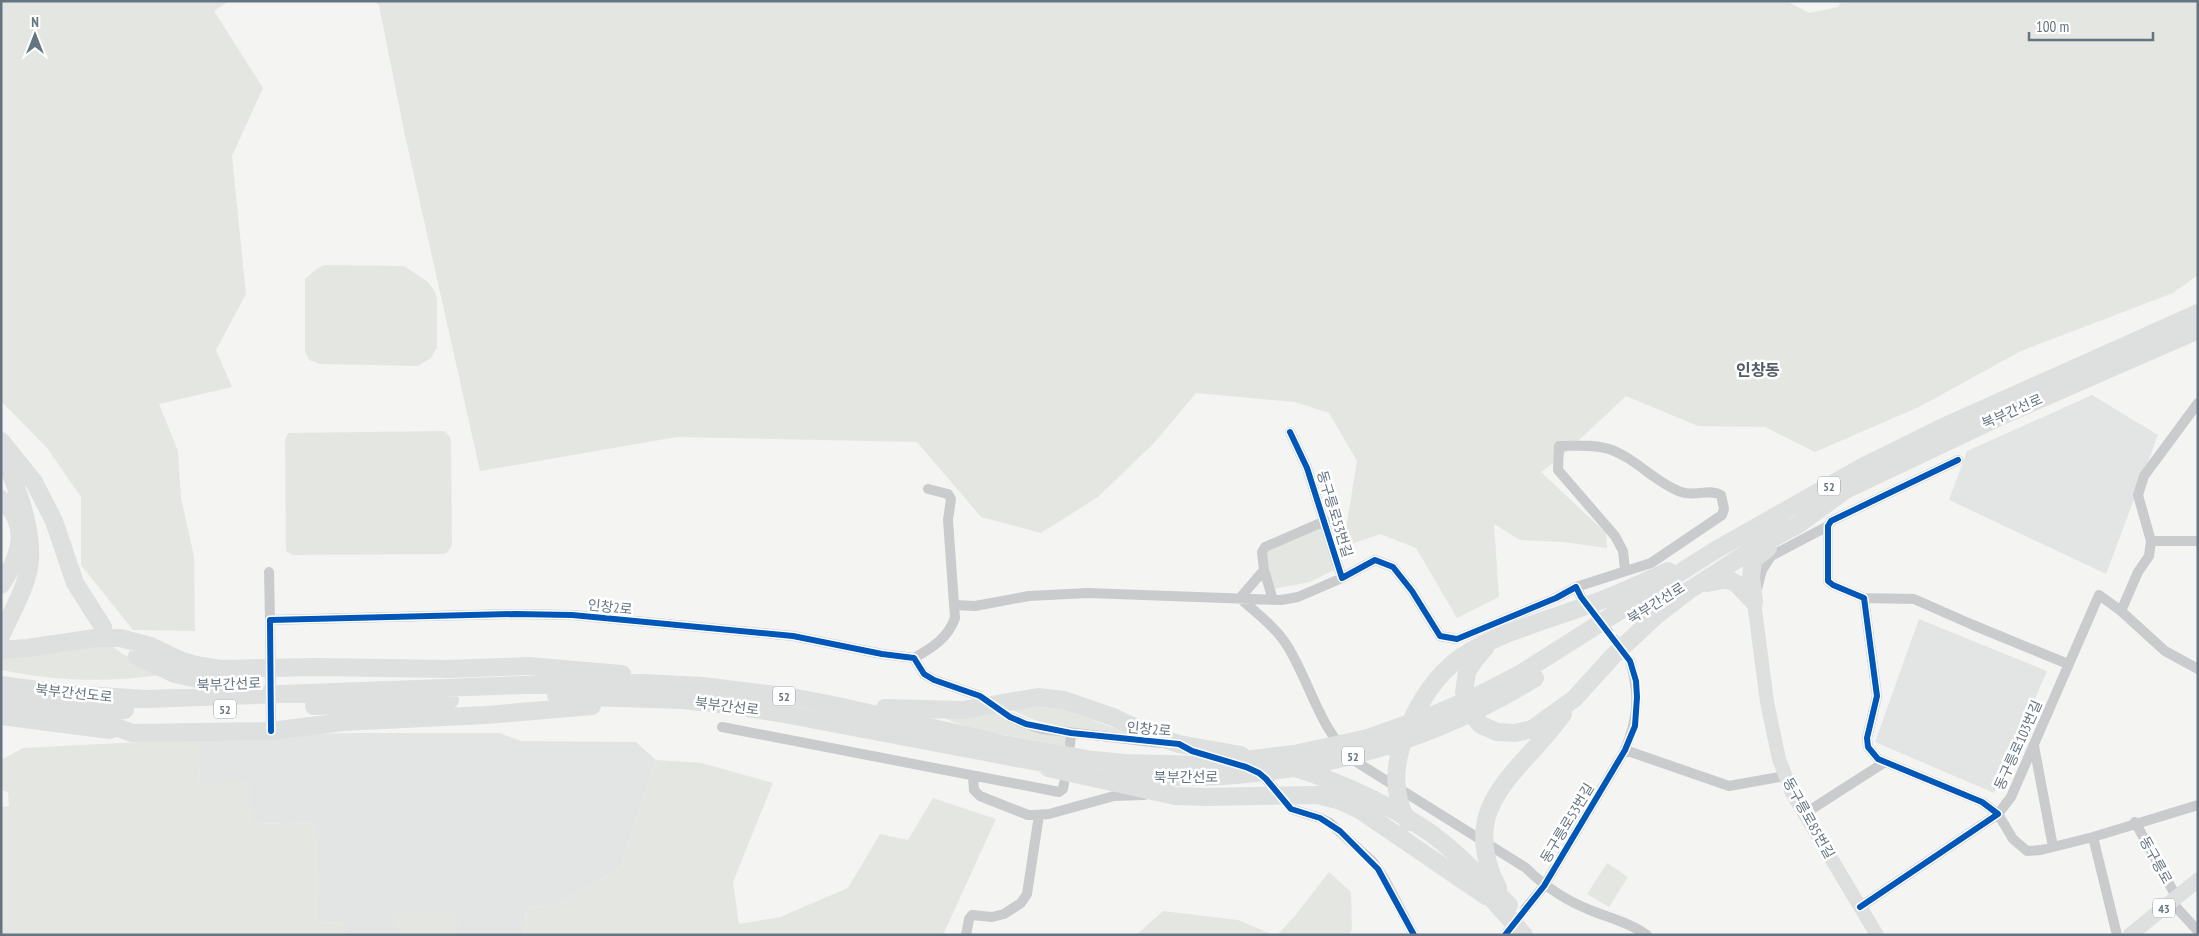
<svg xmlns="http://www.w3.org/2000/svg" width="2199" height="936" font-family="'PT Sans Narrow','Noto Sans KR',sans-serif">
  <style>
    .built { fill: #e3e4e4 }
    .green { fill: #e4e7e1 }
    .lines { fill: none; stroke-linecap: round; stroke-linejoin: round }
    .street-tunnel { stroke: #d0d4d6; stroke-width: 10; stroke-dasharray: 10 5; stroke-linecap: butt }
    .street { stroke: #cacbcc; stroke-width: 10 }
    .secondary { stroke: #dedfdf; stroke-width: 14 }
    .primary { stroke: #dedfdf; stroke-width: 15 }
    .highway { stroke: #dedfdf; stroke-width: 18 }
    .cycleway-casing { stroke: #fff; stroke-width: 9 }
    .cycleway { stroke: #0057b8; stroke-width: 6 }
    .labels { text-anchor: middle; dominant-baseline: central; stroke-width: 5; stroke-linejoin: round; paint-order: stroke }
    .shield { fill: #fff; stroke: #939ea7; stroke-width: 1 }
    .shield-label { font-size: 12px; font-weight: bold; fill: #657481 }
    .street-label { font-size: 14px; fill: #657481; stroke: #fff }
    .quarter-label { font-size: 16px; font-weight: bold; fill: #535d67; stroke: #fff }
  </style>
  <rect width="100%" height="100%" fill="#f4f4f3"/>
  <path class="built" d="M2092 395 2158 435 2106 574 1949 500 1967 451Z
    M1919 619 2047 671 1994 793 1875 742Z
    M364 733H499L521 741 636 742 656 760 620 869 555 905 526 908 524 935H347L343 922 317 923 316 822 252 824 200 783 198 739 270 734Z"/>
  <path class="green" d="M1 1H229L214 11 263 88 232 156 246 294 216 350 232 387 159 404 178 451 181 498 194 556 195 631 133 630 81 565V497L47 448 1 401Z
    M373 1H1787L1809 13 1838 7 1842 1H2198V275L2173 293 2021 351 1919 407 1815 452 1765 427 1698 426 1626 396 1561 457 1541 472 1606 533 1607 548 1563 542 1520 540 1494 524 1499 597 1457 618 1416 548 1380 534 1343 547 1357 461 1329 413 1295 402 1196 393 1155 442 1098 497 1041 533 981 517 917 442 677 437 480 471 404 131 379 5Z
    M325 265 404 266 428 282 435 292 437 299V347L431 358 418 366 320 364 309 360 305 351V279L318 268Z
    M444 431 450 437 451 442 452 545 448 552 443 554 293 555 286 551 285 440 288 433Z
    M1324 526 1336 569 1310 582 1273 589 1270 585 1266 552Z
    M107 645 112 646 123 654 159 675C105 683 54 681 1 670V656Z
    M1059 704 1090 719 1130 734 1135 740C1094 732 1046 731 1010 708Z
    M996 710 1008 720 1067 734V744L1064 746 969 728 946 719V717Z
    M198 739 200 783 250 781 253 824 316 822 317 923 343 922 347 935H1V807L9 806 8 792 1 790V760L23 748Z
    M656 760 702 763 773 783 733 882 739 924 780 917 848 888 880 834 908 840 933 798 996 819 943 935H524L526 908 555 905 620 869Z
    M1607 863 1628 877 1609 907 1587 894Z
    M1329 872 1351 892 1352 930 1349 935H1277L1294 917Z
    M1163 911 1238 920 1273 935H1136Z
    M391 912 456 913 458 917V935H401L389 914Z"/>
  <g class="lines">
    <path class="street-tunnel" d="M1585 602 1624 652
      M1505 935 1526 908"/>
    <path class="street" d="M2198 403 2144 476 2138 495 2151 541 2149 556 2138 572 2121 611 2165 651 2198 669
      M1290 432 1307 468 1342 578 1375 560 1393 567 1412 591 1440 636 1457 639 1556 598 1576 587 1581 597
      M1325 521 1265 547 1262 552 1264 570 1240 598C1256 613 1277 628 1288 647 1312 687 1319 729 1355 761L1526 868C1545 887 1565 900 1590 910 1610 918 1630 923 1647 935
      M2151 541H2198
      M1264 570 1273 600
      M269 572 270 620
      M1576 587 1651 563 1722 515 1724 509 1721 495C1709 488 1695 497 1681 492 1654 482 1636 458 1609 449 1593 444 1575 446 1559 446L1558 470 1615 536 1623 551 1625 570
      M1757 589 1762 570 1771 556 1828 526
      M1864 598 1914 599 1973 625 2068 664
      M955 605 975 606 1029 596 1088 593 1281 600 1298 597 1342 578
      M914 658C932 648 948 638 955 618L948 520 951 499 948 494 928 489
      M1010 717 1026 724 1042 729 1160 743
      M722 727 1059 792 1063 789 1064 783
      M271 731 270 620 515 614 572 615 793 636 882 654 914 658 924 674 934 680 980 696
      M1070 745 1071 733
      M2034 746 2053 847
      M1625 750 1729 786 1785 776
      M1256 772 1266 779 1275 790
      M973 777 974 790 980 796 1028 815H1035L1049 814 1114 796 1144 795
      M1291 809 1320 818 1330 823 1373 862 1384 878 1414 935
      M1804 814 1885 762
      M2135 822 2177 898
      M2093 837 2198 805
      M1860 907 1998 814 1982 802 1878 759 1868 747 1867 738 1877 696 1864 598 1833 585 1828 581V526L1831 521 1958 460
      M2176 907 2198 931
      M1526 908 1544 886 1625 750C1638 718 1640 695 1630 661
      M966 935 969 919 972 915 992 917 1004 914 1021 903 1027 894 1039 815
      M2117 935 2093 837 2041 850 2027 851 2013 839 1998 814 2011 797 2099 595 2121 611"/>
    <path class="secondary" d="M1754 602 1767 702 1779 759 1792 793 1877 935"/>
    <path class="primary" d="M2130 935 2198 880"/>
    <path class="highway" d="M1 441 34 482 54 521 75 583 103 627
      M1 449C15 484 32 522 30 560 28 586 11 613 1 636
      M1843 491 1995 419 2198 330
      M1 499C31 525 20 557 1 585
      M1707 583 1728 579 1738 585 1754 602
      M1754 602 1751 578 1753 560 1768 548
      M1485 648 1474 661 1467 672 1464 692 1467 709 1481 725 1497 732 1515 733 1532 729 1574 699 1613 656 1658 614 1688 591 1758 546 1799 524 1851 486
      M1 650 27 648 95 638H120L151 646 180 660 196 665 221 669 316 667 448 669 528 666 622 674
      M137 656 175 674 206 681 253 686
      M1 685 69 694 147 699 525 685 644 683 702 686 792 697 838 706 1003 744 1093 760 1125 763 1203 765 1294 754 1368 738 1438 713 1479 695 1520 674 1714 551 1864 466 1941 428 2198 313
      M556 696 682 700 728 705 779 713 1059 766
      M1 698 75 708 125 710
      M314 706 450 700
      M885 708 963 710 1038 697 1064 700 1113 717 1151 735 1179 744 1241 755
      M81 711 103 722 132 733 271 731 343 722 486 715 592 706
      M1 716 110 730
      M1048 768 1175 796 1206 797 1318 795 1341 801 1360 810 1486 896
      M1295 768C1342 783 1386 803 1426 830 1457 851 1482 880 1509 905
      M1107 773C1255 789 1408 757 1535 678
      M1408 822C1393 797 1394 768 1403 741 1414 712 1428 685 1452 664 1485 636 1549 620 1591 604 1617 595 1642 583 1668 571
      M1498 888C1455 804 1521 773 1563 714
      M1493 900 1524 935"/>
    <g class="cycleway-casing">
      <path id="cycleway" d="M1290 432 1307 468 1342 578 1375 560 1393 567 1412 591 1440 636 1457 639 1556 598 1576 587 1581 597 1630 661 1636 681 1637 697 1635 726 1625 750 1544 886 1505 935
        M271 731 270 620 515 614 572 615 793 636 882 654 914 658 924 674 934 680 980 696 1010 717 1026 724 1071 733 1179 744 1192 751 1246 767 1259 773 1266 779 1291 809 1320 818 1340 831 1378 869 1414 935
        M1860 907 1998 814 1982 802 1878 759 1868 747 1867 738 1877 696 1864 598 1833 585 1828 581V526L1831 521 1958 460"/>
    </g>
    <use href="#cycleway" class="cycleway"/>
  </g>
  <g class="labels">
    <g class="shield">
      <rect x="1818" y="476.5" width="22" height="19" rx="4"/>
      <rect x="773" y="686.5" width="22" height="19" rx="4"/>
      <rect x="214" y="699.5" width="22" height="19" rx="4"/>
      <rect x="1342" y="746.5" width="22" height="19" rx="4"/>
      <rect x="2153" y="898.5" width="22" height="19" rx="4"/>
    </g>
    <g class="shield-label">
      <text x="1829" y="486">52</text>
      <text x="784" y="696">52</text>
      <text x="225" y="709">52</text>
      <text x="1353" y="756">52</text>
      <text x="2164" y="908">43</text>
    </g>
    <g class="street-label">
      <text transform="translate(2012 411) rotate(-24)">북부간선로</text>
      <text transform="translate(1335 514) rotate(73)">동구릉로53번길</text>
      <text transform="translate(1656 603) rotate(-32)">북부간선로</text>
      <text transform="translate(610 607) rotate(6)">인창2로</text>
      <text transform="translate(229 684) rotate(-2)">북부간선로</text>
      <text transform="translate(74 693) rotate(6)">북부간선도로</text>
      <text transform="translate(727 706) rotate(7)">북부간선로</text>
      <text transform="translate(1149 729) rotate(5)">인창2로</text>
      <text transform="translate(2018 745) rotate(-66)">동구릉로103번길</text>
      <text x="1186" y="777">북부간선로</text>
      <text transform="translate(1809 818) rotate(61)">동구릉로85번길</text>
      <text transform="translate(1567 823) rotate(-59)">동구릉로53번길</text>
      <text transform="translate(2156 860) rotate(61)">동구릉로</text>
    </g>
    <g class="quarter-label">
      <text x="1758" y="370">인창동</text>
    </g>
  </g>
  <rect width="2199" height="936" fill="none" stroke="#657481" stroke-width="5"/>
  <g transform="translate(35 35)" stroke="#ffffff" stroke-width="4" paint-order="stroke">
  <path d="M0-4L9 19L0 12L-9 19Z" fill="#657481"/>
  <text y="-8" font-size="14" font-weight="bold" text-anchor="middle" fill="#657481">N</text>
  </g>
  <path d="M2029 32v8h124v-8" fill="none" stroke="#657481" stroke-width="2.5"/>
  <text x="2036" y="32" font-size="15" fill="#657481" stroke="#ffffff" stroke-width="4" paint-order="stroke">100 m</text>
</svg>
